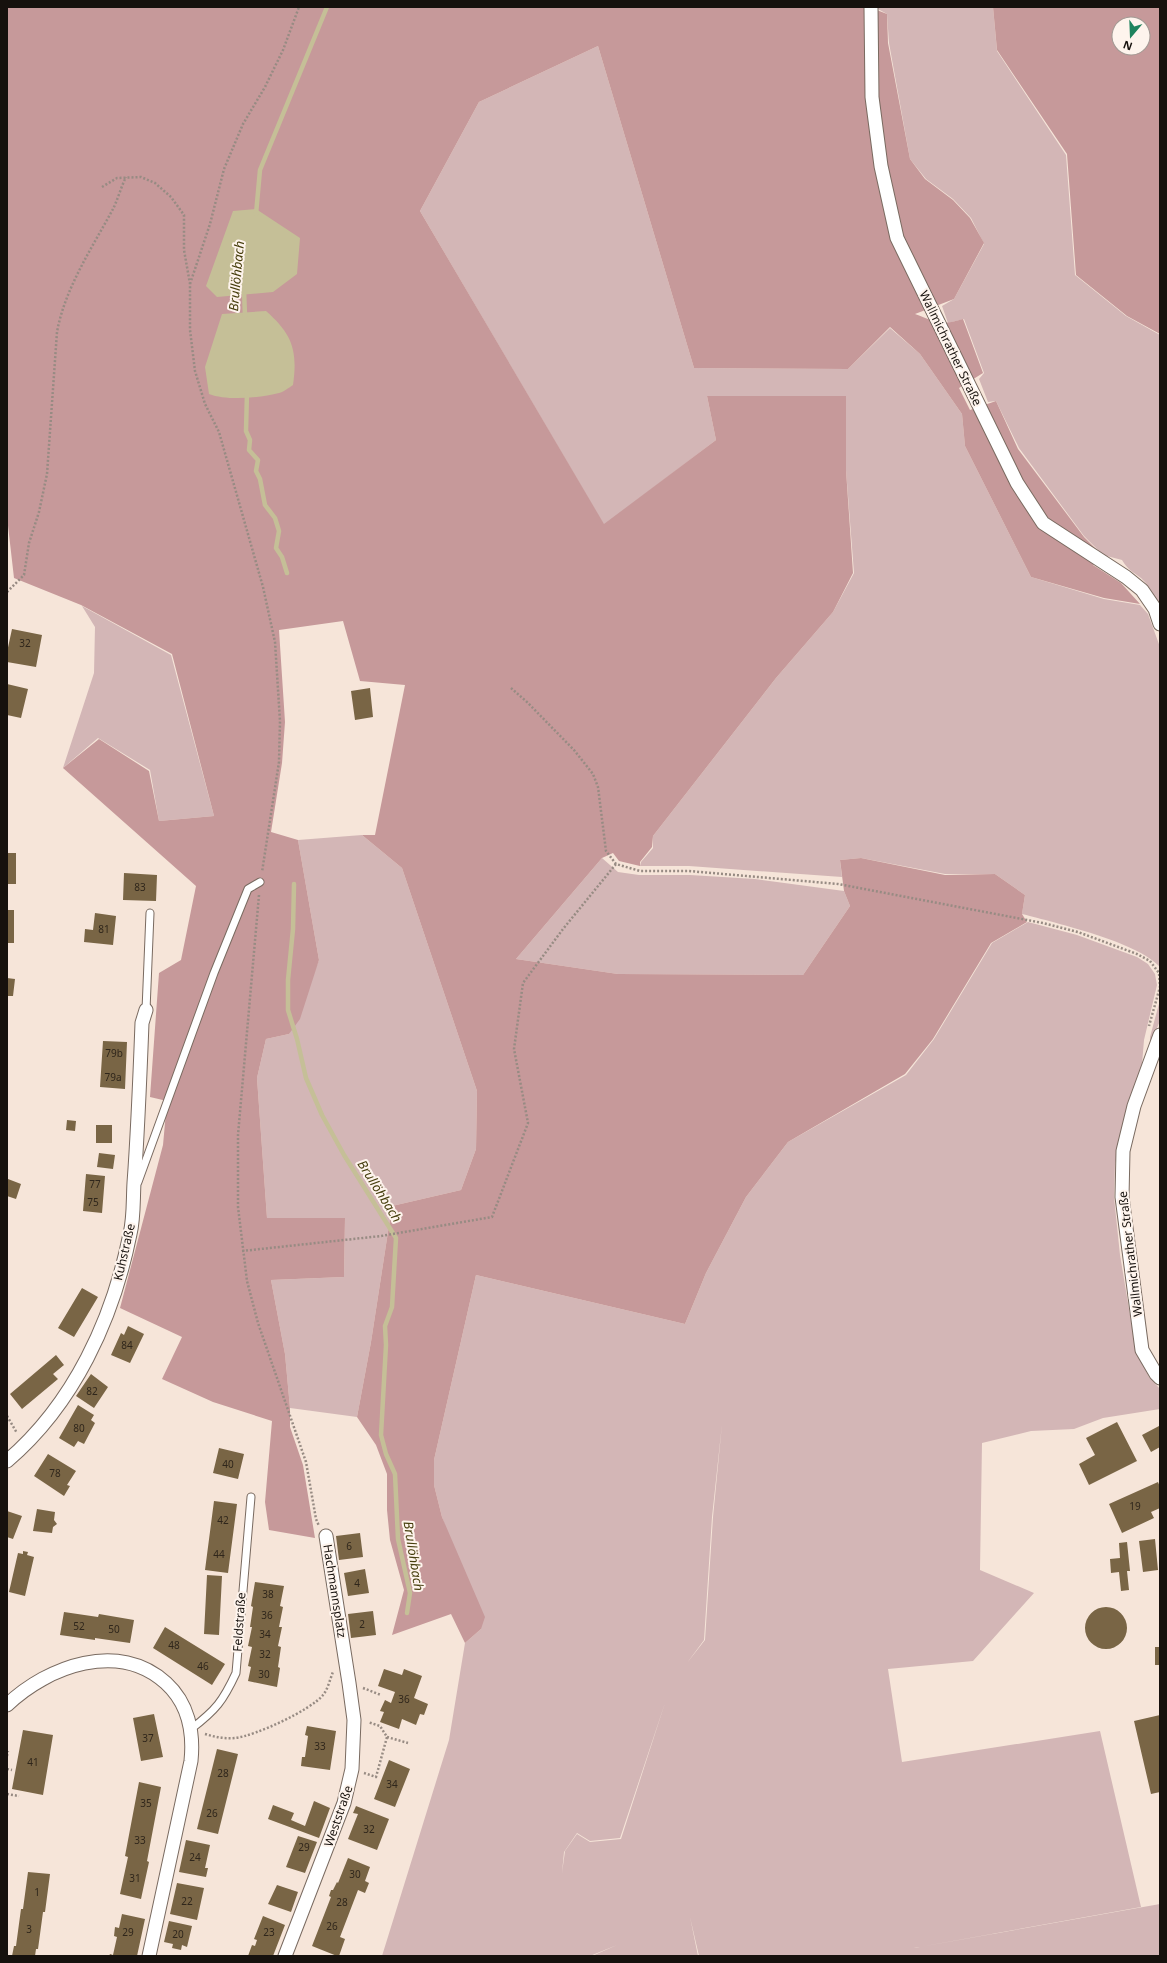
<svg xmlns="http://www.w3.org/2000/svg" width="1167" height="1963" font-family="'Noto Sans',sans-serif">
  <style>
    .green { fill: #d3b6b6; fill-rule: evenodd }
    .forest { fill: #c6999a; fill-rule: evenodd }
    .water { fill: #c5bf97 }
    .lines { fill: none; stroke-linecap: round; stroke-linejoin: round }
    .stream { stroke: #c5bf97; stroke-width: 4.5 }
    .building { fill: #796545 }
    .lane-casing { stroke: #796a60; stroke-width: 9 }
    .street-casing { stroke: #796a60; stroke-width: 15 }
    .path { stroke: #978b83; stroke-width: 2.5; stroke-dasharray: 2 2; stroke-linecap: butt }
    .lane { stroke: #fff; stroke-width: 7 }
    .street { stroke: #fff; stroke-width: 13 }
    .labels { text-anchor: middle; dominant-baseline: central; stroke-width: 4; stroke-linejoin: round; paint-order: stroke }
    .number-label { font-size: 10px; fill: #2f261b }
    .street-label { font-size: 12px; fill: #16110d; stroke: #fef4ed }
    .water-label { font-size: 13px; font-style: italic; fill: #463e0d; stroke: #fef4ed }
  </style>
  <rect width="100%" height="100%" fill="#f6e5d9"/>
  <path class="green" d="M878 7H993L997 51 1066 155 1075 275 1126 316 1160 335V609C1156 598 1149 585 1141 578 1132 571 1129 571 1122 560L1103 555 1084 536 1019 448 996 401 988 402 979 379 984 373 964 319 948 323 942 306 954 299 984 244 971 218 953 199 926 179 910 159 889 43 887 14 878 9Z
    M598 46 694 368 848 369 890 328 920 354 962 414 965 446 1031 577 1104 599 1140 605 1148 614 1160 647V967C1138 942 1056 923 1022 914L1025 895 995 874H945L861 858 840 860 842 877 689 866H640L641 862 653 848V836L776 678 833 612 854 573 846 470V397L707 396 716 440 604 525 420 211 479 102Z
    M82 606 171 655 214 816 159 821 150 770 98 738 63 768 94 673 95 627Z
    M362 835 402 868 477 1091 476 1149 461 1190 392 1206 371 1342 357 1417 290 1408 285 1354 271 1280 344 1277 345 1218H267L257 1078 266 1039 289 1034 319 960 298 840Z
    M602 858 618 872 639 875H690L755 879 844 891 850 906 803 975 618 974 516 959Z
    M1028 922 1077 935 1137 957 1148 964 1155 974 1157 985 1144 1040 1142 1064 1115 1164 1114 1197 1120 1255 1136 1351 1149 1377 1160 1389V1409L1103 1418 1074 1429 1031 1431 982 1443 980 1570 1034 1593 973 1661 888 1669 902 1762 1100 1731 1141 1907 914 1948 1160 1904V1956H699L690 1917 698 1956H592L617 1945 590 1956H557L559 1930 557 1956H382L449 1740 465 1643 481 1629 442 1517 434 1485V1460L476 1275 685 1324 706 1273 746 1197 788 1142 906 1075 934 1039 992 943ZM722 1424 713 1517 705 1640 687 1663 704 1640 712 1517ZM665 1703 621 1839 590 1842 577 1834 565 1851 562 1873 564 1852 577 1833 590 1841 620 1838Z
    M1160 1000V1021L1150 1044V1037Z"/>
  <path class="forest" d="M7 7H869L887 14 888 43 910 159 925 179 953 200 970 218 984 243 954 299 915 314C936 322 941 326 963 319L983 373 959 388 970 410 996 401 1018 449 1084 537 1102 555 1093 565 1121 583 1140 604 1104 598 1031 577 965 446 962 414 920 354 890 327 848 369 694 368 598 46 479 102 420 211 604 524 716 440 707 396H846V470L853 573 833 612 776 678 653 836 652 847 640 862V866L619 861 613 853 602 858 516 959 618 974 803 975 850 906 844 891 840 860 861 858 945 875 995 874 1025 895 1022 914 1027 922 991 943 933 1039 905 1074 788 1142 746 1197 706 1273 685 1324 476 1275 434 1460V1485L442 1517 485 1617 481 1629 465 1643 451 1614 392 1635 404 1590 390 1540 387 1510V1474L376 1445 357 1417 371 1342 392 1206 461 1190 476 1149 477 1091 402 868 362 835H375L405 685 360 681 343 621 279 630 285 722 282 763 271 832 298 840 319 960 300 1019 289 1034 266 1039 257 1078 267 1218H345L344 1277 271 1280 285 1354 290 1408V1427L303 1465 315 1538 269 1530 265 1502 272 1421 213 1402 162 1379 182 1337 120 1308 163 1145 167 1101 150 1097 159 973 181 960 196 886 63 768 99 739 149 771 159 821 214 816 172 654 81 605 14 578 7 517Z
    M993 7H1160V334L1127 316 1076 275 1067 154 997 50ZM1119 24H1143V48H1119Z"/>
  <path class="water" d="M256 209 300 238 297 274 273 292 217 297 206 286 233 211Z
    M266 311C292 334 298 350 293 385 288 388 284 392 279 393 260 398 227 401 209 394L205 367 222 314Z"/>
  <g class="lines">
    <path class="stream" d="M256 214 260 170 327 7
      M244 290 245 316
      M247 392 246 431 250 440 249 450 258 460 256 471 260 479 265 505 275 518 279 531 276 548 282 557 287 573
      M294 884 293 929 288 980V1010L297 1039 306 1078 322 1115 344 1155 396 1238 392 1307 385 1326 386 1345 381 1435 386 1454 395 1474 398 1539 410 1593 407 1613"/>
  </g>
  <path class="building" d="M12 629 42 635 36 667 7 662V652Z
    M7 684 28 689 21 718 7 715Z
    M370 688 373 717 355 720 351 691Z
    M7 853H16V884H7Z
    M124 873 157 875 156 901 123 900Z
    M7 910H14V943H7Z
    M95 913 116 916 113 945 84 942 85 929 93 930Z
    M7 978 15 979 13 996H7Z
    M103 1041 127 1042 125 1089 100 1087Z
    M67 1120 76 1121 75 1131 66 1130Z
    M96 1125H112V1143H96Z
    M99 1153 115 1155 113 1169 97 1167Z
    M86 1174 105 1176 102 1213 83 1211Z
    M8 1179 21 1184 16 1199 7 1196Z
    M82 1288 98 1297 74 1337 58 1328Z
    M128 1326 144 1334 130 1363 111 1355 121 1333 124 1335Z
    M56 1355 64 1365 53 1374 58 1379 22 1409 10 1394Z
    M91 1374 108 1387 94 1408 76 1396Z
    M78 1405 94 1415 91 1420 95 1423 84 1444 78 1441 74 1447 59 1438Z
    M1117 1422 1137 1461 1089 1485 1079 1464 1095 1455 1086 1438Z
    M1159 1426 1160 1447 1151 1452 1142 1435Z
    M219 1448 244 1454 238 1479 213 1473Z
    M48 1454 76 1471 67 1485 70 1486 64 1496 34 1476Z
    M1158 1482 1160 1487V1508L1151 1512 1154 1518 1122 1533 1109 1504Z
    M214 1501 237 1504 228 1573 205 1570Z
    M37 1509 55 1512 54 1520 57 1524 53 1527 52 1533 33 1531Z
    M7 1511 22 1516 13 1539 7 1537Z
    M360 1533 363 1557 339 1560 336 1536Z
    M1155 1539 1158 1570 1143 1572 1139 1541Z
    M1127 1542 1130 1571H1127L1129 1590 1121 1591 1119 1572 1111 1573 1110 1559 1120 1558 1119 1543Z
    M23 1551 28 1552 27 1555 34 1557 25 1596 9 1592 18 1553 23 1554Z
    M365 1569 369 1593 348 1596 344 1573Z
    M207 1575 222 1576 219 1635 204 1634Z
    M255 1582 284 1586 280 1606 283 1607 279 1627H282L278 1646 281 1647 278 1667 280 1668 277 1687 248 1681 251 1667 248 1666 252 1647 248 1646 252 1627H250L253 1607 251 1606Z
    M1085 1628a21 21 0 1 1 42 0a21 21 0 1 1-42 0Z
    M373 1611 376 1635 351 1638 348 1614Z
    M64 1612 98 1617 99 1614 134 1620 130 1643 95 1638V1640L60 1635Z
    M165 1627 225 1664 212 1685 153 1648Z
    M1155 1647H1160V1665H1155Z
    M384 1669 402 1675 404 1669 422 1676 414 1698 428 1704 424 1715 420 1714 416 1725 402 1719 399 1729 380 1722 384 1712 380 1711 385 1700 391 1703 395 1692 378 1686Z
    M154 1714 163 1757 141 1761 133 1718Z
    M1160 1715V1792L1151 1794 1134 1721Z
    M307 1726 336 1731 330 1770 301 1766 302 1757H305L308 1736 305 1735Z
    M23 1730 53 1735 43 1795 12 1789Z
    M217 1749 238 1754 218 1834 197 1829Z
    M389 1760 410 1769 395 1807 374 1799Z
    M139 1782 161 1787 147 1861 149 1862 141 1899 120 1894 128 1857 125 1856Z
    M314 1801 330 1808 319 1838 268 1819 273 1805 294 1813 291 1820 305 1826Z
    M356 1806 389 1819 377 1850 348 1839 358 1814 353 1813Z
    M298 1836 317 1842 305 1873 286 1867Z
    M186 1840 210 1845 205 1868H208L206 1877 179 1872Z
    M348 1858 370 1867 365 1881 369 1883 365 1893 358 1890 340 1937 345 1939 339 1956H337L312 1946 331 1897 329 1896 331 1890H333L337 1882 338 1883Z
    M28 1872 50 1874 45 1912H43L38 1949H36L35 1956H12L14 1946H16L21 1909H23Z
    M177 1883 204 1888 197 1920 170 1914Z
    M277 1885 298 1892 291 1912 268 1904Z
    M122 1914 145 1919 137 1956H109L110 1954 113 1955 117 1937 114 1936 115 1927 119 1928Z
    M263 1916 285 1925 273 1956H248L252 1945 255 1946 257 1940 254 1939Z
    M169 1921 192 1926 187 1947 182 1945 181 1950 172 1948 173 1944 164 1942Z"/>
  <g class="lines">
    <g class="lane-casing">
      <path id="lane" d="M146 1010 150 913
        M138 1182 214 973 248 889 260 882
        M191 1729C216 1710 223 1701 236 1673L251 1497"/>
    </g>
    <g class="street-casing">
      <path id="street" d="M871 7 872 97 881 166 897 238 1017 483 1043 523 1126 577 1142 590 1155 609 1160 624
        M1160 1035 1134 1106 1123 1151 1122 1197 1142 1350 1156 1374 1160 1378
        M7 1461C74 1404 113 1319 130 1234 134 1218 133 1199 134 1183 138 1129 140 1076 142 1023L146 1010
        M7 1705C48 1666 119 1640 166 1683 188 1703 194 1732 191 1761L149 1956
        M285 1956 344 1803 352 1769 354 1720 349 1683 326 1536"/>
    </g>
    <path class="path" d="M102 187 117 178 141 177 155 183 171 197 184 215V250L190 284V330L195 371 205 404 219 432 263 587 275 642 280 721 279 762 262 872
      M190 284 210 224 224 169 243 124 265 87 283 50 299 7
      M7 592 24 575 29 543 39 512 47 474 57 332C65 288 92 248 113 209 118 199 121 187 126 177
      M511 688 527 702 574 750 593 774 598 787 606 851 616 864 640 871H689L838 884 1043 923 1078 932 1137 954 1150 961 1159 973 1160 987 1149 1026
      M259 895 238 1135V1207L247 1281 258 1323 306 1462 316 1519 319 1526
      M242 1251 381 1236 492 1217 528 1123 514 1049 523 983 563 929 616 864
      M7 1416 17 1433
      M363 1688 381 1695
      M205 1734C215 1737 225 1739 235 1738 255 1736 311 1710 323 1695 328 1689 330 1679 333 1672
      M387 1737 408 1743
      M7 1756 8 1751
      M7 1769 12 1770
      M364 1773 376 1777 387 1737 380 1726 368 1722
      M7 1794 19 1796"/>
    <use href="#lane" class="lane"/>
    <use href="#street" class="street"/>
  </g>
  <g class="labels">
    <g class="number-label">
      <text x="25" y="643">32</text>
      <text x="140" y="887">83</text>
      <text x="104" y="929">81</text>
      <text x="114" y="1053">79b</text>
      <text x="113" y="1077">79a</text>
      <text x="95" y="1184">77</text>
      <text x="93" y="1202">75</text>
      <text x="127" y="1345">84</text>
      <text x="92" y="1391">82</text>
      <text x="79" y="1428">80</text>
      <text x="228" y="1464">40</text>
      <text x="55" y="1473">78</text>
      <text x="1135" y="1506">19</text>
      <text x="223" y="1520">42</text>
      <text x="349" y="1546">6</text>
      <text x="219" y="1554">44</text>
      <text x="357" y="1583">4</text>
      <text x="268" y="1594">38</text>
      <text x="267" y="1615">36</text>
      <text x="362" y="1624">2</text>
      <text x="79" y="1626">52</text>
      <text x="114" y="1629">50</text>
      <text x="265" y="1634">34</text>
      <text x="174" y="1645">48</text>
      <text x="265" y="1654">32</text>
      <text x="203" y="1666">46</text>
      <text x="264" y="1674">30</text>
      <text x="404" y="1699">36</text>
      <text x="148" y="1738">37</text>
      <text x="320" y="1746">33</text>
      <text x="33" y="1762">41</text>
      <text x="223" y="1773">28</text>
      <text x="392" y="1784">34</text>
      <text x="146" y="1803">35</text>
      <text x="212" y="1813">26</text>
      <text x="369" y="1829">32</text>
      <text x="140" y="1840">33</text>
      <text x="304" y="1847">29</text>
      <text x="195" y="1857">24</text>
      <text x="355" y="1874">30</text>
      <text x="135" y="1878">31</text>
      <text x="37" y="1892">1</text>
      <text x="187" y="1901">22</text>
      <text x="342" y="1902">28</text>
      <text x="332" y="1926">26</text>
      <text x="29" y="1929">3</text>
      <text x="128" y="1932">29</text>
      <text x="269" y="1932">23</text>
      <text x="178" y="1934">20</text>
    </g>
    <g class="street-label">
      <text transform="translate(951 348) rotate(64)">Wallmichrather Straße</text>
      <text transform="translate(124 1252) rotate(-77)">Kuhstraße</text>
      <text transform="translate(1130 1254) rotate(-97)">Wallmichrather Straße</text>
      <text transform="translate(335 1591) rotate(81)">Hachmannsplatz</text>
      <text transform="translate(239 1622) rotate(-86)">Feldstraße</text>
      <text transform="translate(338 1816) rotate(-71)">Weststraße</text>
    </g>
    <g class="water-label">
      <text transform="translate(236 276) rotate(-85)">Brullöhbach</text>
      <text transform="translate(380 1191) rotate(58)">Brullöhbach</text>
      <text transform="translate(414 1556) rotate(81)">Brullöhbach</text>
    </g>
  </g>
  <rect width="1167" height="1963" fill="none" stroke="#16110d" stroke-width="16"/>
  <g transform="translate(1131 36) rotate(199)"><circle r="19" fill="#fef4ed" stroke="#a19993"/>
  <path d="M0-3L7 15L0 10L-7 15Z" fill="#1e835d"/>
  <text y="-6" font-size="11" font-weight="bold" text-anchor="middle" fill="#16110d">N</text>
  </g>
</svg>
